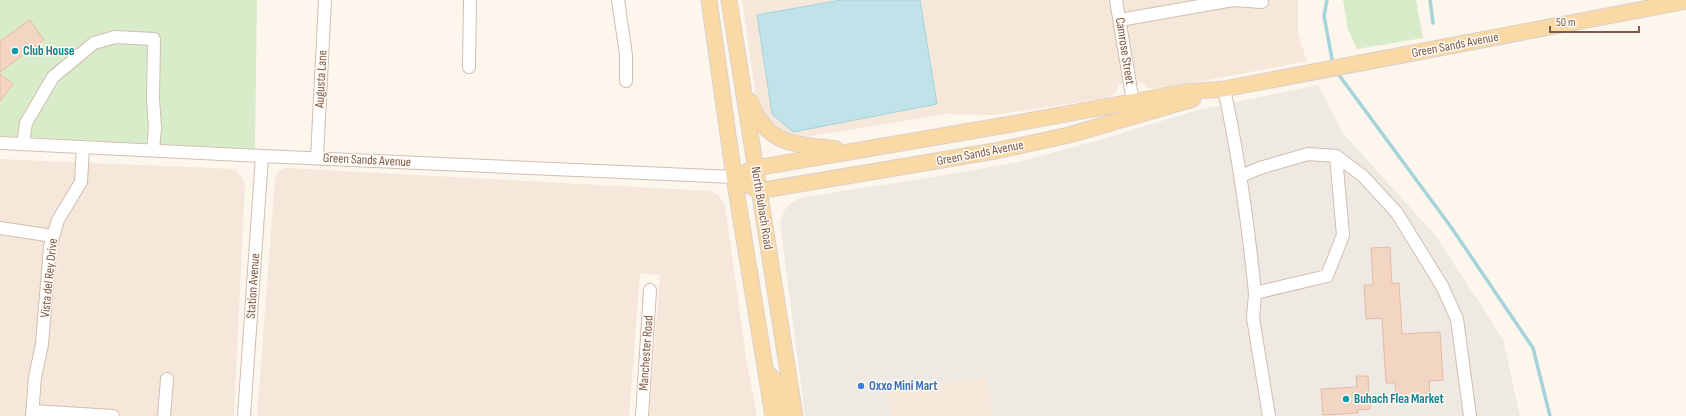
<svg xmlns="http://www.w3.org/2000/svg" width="1686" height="416" font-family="'Sofia Sans Condensed',sans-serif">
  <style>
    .residential { fill: #f5e8da }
    .industrial { fill: #efe9e4 }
    .green { fill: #d8ecc9 }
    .water { fill: #bfe3e8; stroke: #a5d3da }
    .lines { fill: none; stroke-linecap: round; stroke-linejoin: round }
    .stream { stroke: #a5d3da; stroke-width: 3.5 }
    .building { fill: #f3d5c3; stroke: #e6bba3 }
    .minor-casing { stroke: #d1beb0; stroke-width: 14 }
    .major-casing { stroke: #dad1cd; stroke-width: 17 }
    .minor { stroke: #fff; stroke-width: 12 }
    .major { stroke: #fbd9a5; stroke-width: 15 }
    .culture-dot { fill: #0f9aa8; stroke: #fffaf3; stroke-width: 1.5 }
    .shop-dot { fill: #3f7fe0; stroke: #fffaf3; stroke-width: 1.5 }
    .labels { text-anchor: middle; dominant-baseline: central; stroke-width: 3; stroke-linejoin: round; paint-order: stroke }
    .street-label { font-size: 13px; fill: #7a5c4d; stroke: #fffaf3 }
    .culture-label { font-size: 13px; font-weight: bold; fill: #0d838f; stroke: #fffaf3; text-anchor: start }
    .shop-label { font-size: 13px; font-weight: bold; fill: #366cbe; stroke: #fffaf3; text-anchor: start }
  </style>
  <rect width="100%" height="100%" fill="#fdf6ec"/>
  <path class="residential" d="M742 0H1298V34L1307 61 1162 89 1154 90 1146 87 1143 83 1118 84 1116 93 1106 98 996 115 947 114 805 137 786 136 771 126 757 105Z
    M0 159 235 169 245 183 234 416H0Z
    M286 168 711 191 719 196 725 205 747 364 757 416H649L660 275 640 273 629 416H257L275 179 278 171Z
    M986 377 993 416H890L887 391Z"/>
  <path class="industrial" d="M1318 85 1343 133 1435 235 1503 339 1520 416H993L986 377 887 391 890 416H805L780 222 786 207 799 198 946 175 1018 162 1092 142 1198 110Z"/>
  <path class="green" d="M0 0H257L255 149 0 136Z
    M1343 0H1416L1423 38 1357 49 1348 30Z"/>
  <path class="water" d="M841 0H920L937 104 793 132 772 114 757 15Z"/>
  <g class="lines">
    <path class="stream" d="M1327 0 1324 16 1333 64
      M1430 0 1433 23
      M1336 71 1451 227 1533 348 1550 416"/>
  </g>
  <path class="building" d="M30 20 44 40 0 72V41Z
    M0 74 13 84 0 101Z
    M1390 247 1392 284 1399 283 1402 334 1440 332 1443 380 1429 381 1430 398 1396 400 1395 383H1386L1382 318 1366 319 1364 285H1373L1371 248Z
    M1356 376H1368L1370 409 1358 410V413L1323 415 1321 389 1357 387Z"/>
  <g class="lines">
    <g class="minor-casing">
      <path id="minor" d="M618 0 626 55V81
        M1116 0 1133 102
        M1120 20 1233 0 1262 2
        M469 67 470 0
        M1224 89C1239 157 1248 223 1255 293L1327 276 1343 235 1336 156 1308 154 1260 168 1241 176
        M0 143 262 156 734 177
        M23 144 26 123 53 77 94 43 115 37 154 39 153 99 155 127 153 150
        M1336 156 1363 176 1397 213 1442 286 1457 319 1470 416
        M317 158 325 0
        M0 228 53 236
        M1255 293 1253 318 1269 416
        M33 411 113 416
        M32 416 35 377 42 344 50 247 58 220 81 182 83 147
        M164 416 167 379
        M244 416 262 156
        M642 416 650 290"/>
    </g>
    <g class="major-casing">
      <path id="major" d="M709 0 734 177 773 416
        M729 0 795 416
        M750 101C768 147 793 143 836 149
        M734 177 755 168 1006 125 1186 92 1224 89 1686 1
        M734 177 759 191 995 151 1069 135 1193 99
        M771 376 776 382 785 416"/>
    </g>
    <use href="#minor" class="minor"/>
    <use href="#major" class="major"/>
  </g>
  <g class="culture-dot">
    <circle cx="15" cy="51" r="4"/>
    <circle cx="1346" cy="399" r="4"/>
  </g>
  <circle class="shop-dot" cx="861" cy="386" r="4"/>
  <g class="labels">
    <g class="street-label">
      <text transform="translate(1455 45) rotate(-11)">Green Sands Avenue</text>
      <text transform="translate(1125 51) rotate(81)">Camrose Street</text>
      <text transform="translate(321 79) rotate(-87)">Augusta Lane</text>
      <text transform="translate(980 153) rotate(-11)">Green Sands Avenue</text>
      <text transform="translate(367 160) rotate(3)">Green Sands Avenue</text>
      <text transform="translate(762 208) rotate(81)">North Buhach Road</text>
      <text transform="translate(49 278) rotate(-84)">Vista del Rey Drive</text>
      <text transform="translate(253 286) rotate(-86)">Station Avenue</text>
      <text transform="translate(646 353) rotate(-86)">Manchester Road</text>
    </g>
    <g class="culture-label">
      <text x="23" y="51">Club House</text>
      <text x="1354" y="399">Buhach Flea Market</text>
    </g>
    <g class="shop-label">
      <text x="869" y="386">Oxxo Mini Mart</text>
    </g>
  </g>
  <path d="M1550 26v6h89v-6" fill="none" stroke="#7a5c4d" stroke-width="2"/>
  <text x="1556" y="26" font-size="12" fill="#7a5c4d" stroke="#fffaf3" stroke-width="3" paint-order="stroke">50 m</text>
</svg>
